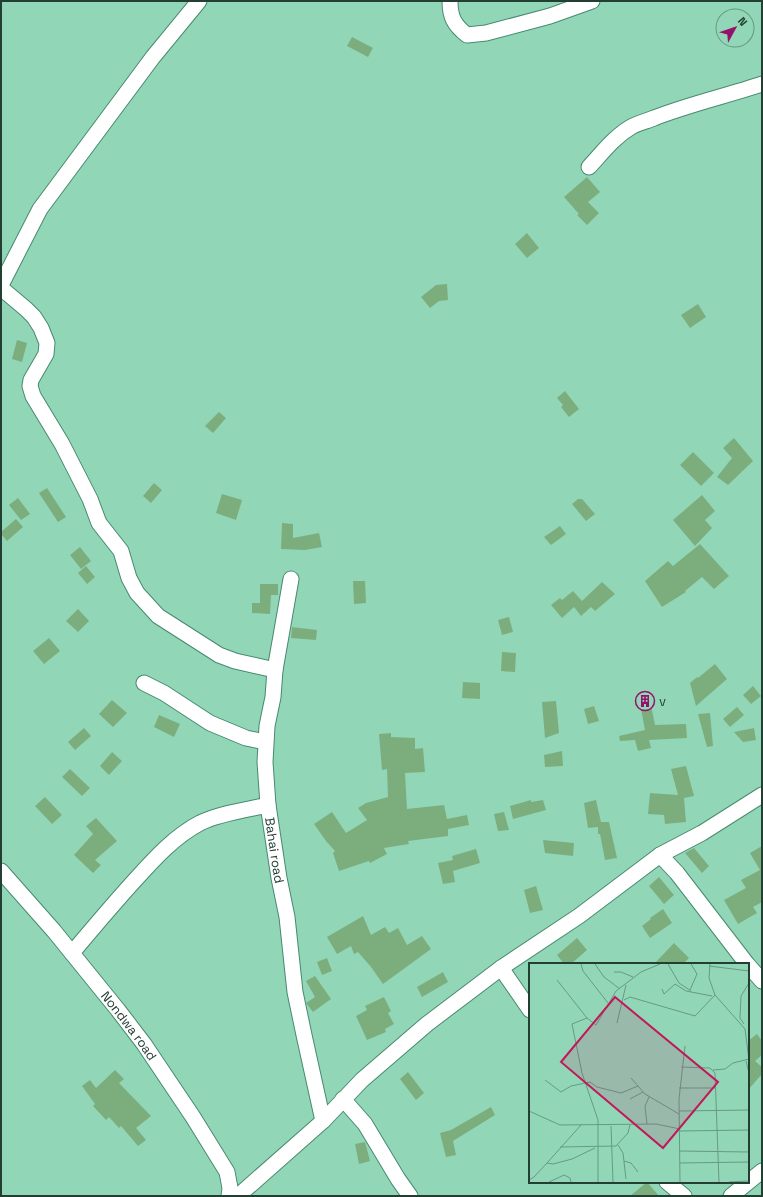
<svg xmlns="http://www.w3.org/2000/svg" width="763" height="1197" font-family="'Space Grotesk',sans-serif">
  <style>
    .building { fill: #7cae7d }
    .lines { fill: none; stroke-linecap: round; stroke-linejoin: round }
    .minor-casing { stroke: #478a6f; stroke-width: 17 }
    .minor { stroke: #fff; stroke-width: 15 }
    .labels { text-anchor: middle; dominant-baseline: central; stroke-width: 3; stroke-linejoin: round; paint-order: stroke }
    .poi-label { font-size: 13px; fill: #233f33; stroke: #92d6b8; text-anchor: start }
    .street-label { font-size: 13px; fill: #233f33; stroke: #92d6b8 }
    .inset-road { fill: none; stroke: #669a83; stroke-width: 1 }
    .view { fill: #c2185b; fill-opacity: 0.15; stroke: #c2185b; stroke-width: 2 }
    .inset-edge { fill: none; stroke: #233f33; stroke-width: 2 }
  </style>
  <rect width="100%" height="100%" fill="#92d6b8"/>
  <path class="building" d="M352 37 373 48 368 57 347 46Z
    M587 177 600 192 588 202 599 213 587 225 577 215 579 214 564 197Z
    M527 233 539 248 527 258 515 244Z
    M447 284 448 300 439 301 430 308 421 297 436 285Z
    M698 304 706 317 690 328 681 315Z
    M17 340 27 343 22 362 12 359Z
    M565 391 579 409 569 417 561 407 563 405 557 398Z
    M219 412 226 418 213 433 205 426Z
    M734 438 753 461 728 485 717 477 732 458 723 448Z
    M693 452 714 473 701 486 680 465Z
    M154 483 162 490 151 503 143 496Z
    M47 488 66 517 58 522 39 493Z
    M222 494 242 500 236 520 216 513Z
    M702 495 715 511 705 520 712 528 695 546 673 520Z
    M18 498 30 514 21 520 9 505Z
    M578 499H582L595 514 586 521 572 504Z
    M16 519 23 527 7 541 1 534V532Z
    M282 523 293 524V538L319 533 322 547 305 550 281 549Z
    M560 526 566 534 551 545 544 537Z
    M700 544 729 576 714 589 702 577 685 591 686 592 662 607 645 581 668 561 673 566Z
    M80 547 91 561 81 569 70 555Z
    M86 566 95 577 87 584 78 573Z
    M353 581H365L366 603 354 604Z
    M602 582 615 594 595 611 591 607 581 616 574 607 562 618 551 605 560 598 562 600 573 591 582 601Z
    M260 584H278V595H271L270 614 252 613V603H260Z
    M78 609 89 621 78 632 66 621Z
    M509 617 513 632 502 635 498 620Z
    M292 627 317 630 316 640 291 638Z
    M49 638 60 651 44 664 33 651Z
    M502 652 516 653 515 672 501 671Z
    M715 664 727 679 696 706 690 683 697 677 698 678Z
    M463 682 480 683V699L462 698Z
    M753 686 761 696 751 704 743 695Z
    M648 691 655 725 686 724 687 738 649 740 651 748 638 751 635 740 620 741 619 736 645 730 638 693Z
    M112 700 127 713 113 727 99 714Z
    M556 701 559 733 545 738 542 702Z
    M594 706 599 721 588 724 584 709Z
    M737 707 744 715 730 727 723 719Z
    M710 713 713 746 707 747 698 714Z
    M159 715 180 724 174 737 154 727Z
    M84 728 91 736 75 750 68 742Z
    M754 728 756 740 743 742 734 732Z
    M391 733V737L415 738V749L423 748 425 772 405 773 407 809 444 805 447 819 467 815 469 825 448 829V836L408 841 409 844 384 848 387 854 370 863 369 861 339 871 333 853 335 851 326 841 314 824 332 812 346 833 367 820 358 808 366 803 388 797 387 769 382 770 379 734Z
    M562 751 563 766 545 767 544 755Z
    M112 752 122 761 109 775 100 766Z
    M686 766 694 796 684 798 686 822 665 824 664 815 648 814 650 793 678 795 671 769Z
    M70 769 90 788 82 796 62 777Z
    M45 797 62 815 52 824 35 806Z
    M531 800V802L543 800 546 810 513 819 510 806Z
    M596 800 601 822H609L617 858 605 860 600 834H598V827L588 828 584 803Z
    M504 812 509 830 498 831 494 814Z
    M96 818 117 841 95 860 101 865 93 873 74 855 93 834 86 826Z
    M543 840 574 843 573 856 545 853Z
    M762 846V902L753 907 757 913 738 924 724 900 746 888 741 880 760 870 750 853Z
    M694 848 709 866 702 873 685 853Z
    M476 849 480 863 453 871 455 882 443 884 438 863 453 860 452 856Z
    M659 877 674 895 664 904 649 886Z
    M536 886 543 910 530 913 524 890Z
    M663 909 672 923 650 938 642 926 651 919 650 918Z
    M363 916 371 935 385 927 389 933 398 928 407 945 422 936 431 949 383 984 371 967 358 952 354 954 351 946 337 954 327 937Z
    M577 938 587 950 571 964H564L557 955Z
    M674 943 689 958 683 964H654Z
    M327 958 332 971 322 975 317 962Z
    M443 972 448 982 422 997 417 987Z
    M315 976 331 999 313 1012 306 1003 315 997 306 981Z
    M384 997 391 1011 388 1013 394 1024 385 1029 386 1032 367 1040 356 1016 367 1010 365 1006Z
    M757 1034 762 1041V1055L755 1061 762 1067V1074L748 1090V1041Z
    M115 1070 124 1079 119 1083 151 1116 136 1128 146 1140 138 1146 121 1126 119 1128 109 1117 106 1120 93 1106 95 1104 82 1086 90 1080 96 1088Z
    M408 1072 424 1093 416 1100 400 1079Z
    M491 1107 495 1115 453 1141 456 1155 446 1157 440 1133 451 1130Z
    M365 1142 370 1161 359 1164 355 1144Z
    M647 1182 659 1196H630Z"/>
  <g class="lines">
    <g class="minor-casing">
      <g id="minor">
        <path d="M450 1C450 17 454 25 467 35L486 33 550 16 592 1"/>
        <path d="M589 167C602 153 614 137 631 127 638 123 647 121 654 118 690 104 726 96 762 84"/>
        <path d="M1 285 40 209 153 57 199 1"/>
        <path d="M1 288 26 309 34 317 41 328 47 343 46 354 31 380 30 386 33 396 62 444 90 499 99 523 121 551 129 578 137 593 158 616 219 655 235 661 275 670"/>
        <path id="s1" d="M291 579 275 670 273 697 267 726 265 762 268 805 279 878 287 917 295 992 304 1035 323 1121"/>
        <path d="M144 683 164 693 210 723 246 738 265 742"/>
        <path d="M660 855 677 873 747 964"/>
        <path id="s2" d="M1 871 54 931 118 1010 144 1044 193 1117 227 1172 230 1188 229 1196"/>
        <path d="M72 953C93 928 114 903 136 879 155 858 175 836 200 823 221 813 246 810 268 805"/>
        <path d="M748 965 762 981"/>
        <path d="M501 968 530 1010"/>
        <path d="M343 1099 365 1124 398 1179 410 1196"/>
        <path d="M667 1182 684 1196"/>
        <path d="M238 1196 323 1121 362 1080 427 1024 501 968 579 916 660 855 702 833 762 795"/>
        <path d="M731 1196 762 1171"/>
      </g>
    </g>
    <use href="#minor" class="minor"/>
  </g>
  <defs>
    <g id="building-ring" transform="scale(1)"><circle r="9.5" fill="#92d6b8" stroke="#94126b" stroke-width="1.5"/><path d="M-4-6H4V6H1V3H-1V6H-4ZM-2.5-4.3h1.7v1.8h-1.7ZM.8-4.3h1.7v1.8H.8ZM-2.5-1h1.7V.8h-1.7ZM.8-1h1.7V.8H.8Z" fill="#94126b"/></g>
  </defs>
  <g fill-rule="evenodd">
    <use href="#building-ring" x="645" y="701"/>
  </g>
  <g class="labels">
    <g class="poi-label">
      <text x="659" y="701">v</text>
    </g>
    <g class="street-label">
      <text stroke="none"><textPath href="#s1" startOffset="274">Bahai road</textPath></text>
      <text stroke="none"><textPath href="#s2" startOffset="201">Nondwa road</textPath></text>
    </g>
  </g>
  <g transform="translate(529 963)">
    <rect width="220" height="220" fill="#92d6b8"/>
    <path class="inset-road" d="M52 1 54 8 79 40M66 1 75 14 91 26M139 1 150 20 162 28M181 1 180 15 186 32 216 66 220 97M180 3 220 8M85 9H92L104 14M28 17 58 55 67 62 87 28 112 9 131 1M133 26 135 31 146 21 157 28 183 33M161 27 168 11 162 1M95 37 101 34 166 53 186 32M58 55 43 61 53 110 69 157V219M88 60 97 22M215 61 211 55 212 33 220 20M217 98 220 110M152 104 181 105 186 110 190 219M184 107 196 106 204 100 220 96M102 115 116 131 150 151M16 117 32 129 42 123 61 119 68 124 92 130 109 123M150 125H186M101 136 114 129M0 148 31 162 127 161 151 166M150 148 220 147M118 161 116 143 120 134M82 163 84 219M151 168 220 167M89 182 94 190 97 216M31 184 87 183 99 170 101 162M151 188 220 189M95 198 102 200 109 209M18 200 52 162M151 200 220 199M0 217 5 214 18 200 24 201 43 196 66 185M20 219 35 212 41 215 42 219M151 219 150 136 156 83M200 219 220 218"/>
    <path class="view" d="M86 34 189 119 134 185 32 99Z"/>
    <rect width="220" height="220" class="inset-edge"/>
  </g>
  <rect width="763" height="1197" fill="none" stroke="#233f33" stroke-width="4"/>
  <g transform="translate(735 28) rotate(50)"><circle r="19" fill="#92d6b8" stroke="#669a83"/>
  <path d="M0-3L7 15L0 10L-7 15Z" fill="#94126b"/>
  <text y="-6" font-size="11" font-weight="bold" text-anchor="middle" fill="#233f33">N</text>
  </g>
</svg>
